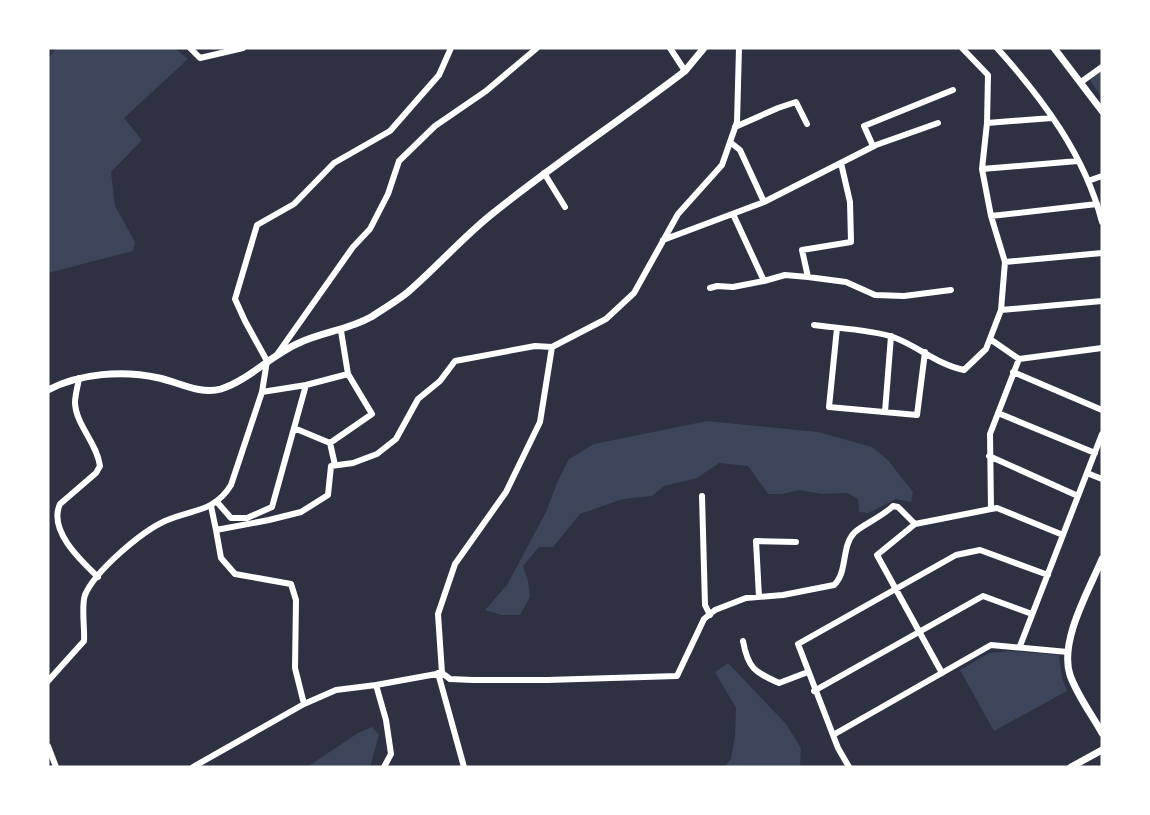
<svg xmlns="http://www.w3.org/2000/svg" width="1150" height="815" font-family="'Alegreya Sans',sans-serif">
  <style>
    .green { fill: #3c4559 }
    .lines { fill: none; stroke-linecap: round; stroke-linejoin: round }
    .minor { stroke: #fff; stroke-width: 6 }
    .tertiary { stroke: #fff; stroke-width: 7 }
  </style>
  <rect width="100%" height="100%" fill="#2d3142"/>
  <path class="green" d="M57 48H174L188 59 124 118 142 140 111 172 115 206 135 242 133 251 48 273V58Z
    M1102 71V98L1090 80Z
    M707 421 818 432 872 447 887 459 913 492 911 502 896 499 868 513 859 512 858 499 847 493 822 494 799 490 782 494H768L748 466 719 463 697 478 664 486 652 496 623 499 580 514 553 547H539L523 566 528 581 530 597 520 615H501L485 610 507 585 546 512 557 483 569 459 594 444Z
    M1009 651 1059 655 1062 678 1067 691 994 731 960 670 989 653Z
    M728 663 786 724 801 748 800 767H724L731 759 735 736 736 708 715 672Z
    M372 727 379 735 370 767H307L358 733Z"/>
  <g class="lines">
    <path class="minor" d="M190 48 200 58 243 48
      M670 48 685 71
      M997 48C1042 98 1085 155 1102 222
      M1081 82 1102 67
      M987 123 1052 118
      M735 127 778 108 796 102 807 124
      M730 142 740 150 764 202 876 145 938 123
      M873 146 864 126 953 90
      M841 163 850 202 851 242 802 250 808 277 846 282 875 295 904 296 951 290
      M982 169 1078 161
      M544 173 565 207
      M1088 181 1102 176
      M733 214 764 281
      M991 216 1097 204
      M663 240 764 202
      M1005 262 1102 253
      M710 288 717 286 733 287 764 281 785 275 808 277
      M1001 310 1102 301
      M814 325C836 328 873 330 893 337 918 346 938 365 964 370L986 349 1001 310 1005 262 991 216 982 169 987 123 988 75 962 48
      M837 328 829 407 917 415 925 352
      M990 339 1019 359 1102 348
      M276 356 353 247 370 229 388 194 399 161 435 126 486 91 537 48
      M1013 372 1102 410
      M79 378C78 386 75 395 75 403 76 425 97 443 100 466L96 473 60 504C48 530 80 560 98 577
      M262 392 306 385 348 374 341 331
      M885 412 891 336
      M998 413 1095 453
      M294 428 330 443 372 414 348 374
      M330 443 335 465
      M989 456 1078 496
      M1087 473 1102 479
      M702 496 705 605 710 615
      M217 502 231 518H247L272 507 306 385
      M211 506 216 530 269 520 301 512 328 495 331 466 353 463 377 454 396 439 418 399 440 381 455 361 535 346 552 347
      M991 509 990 434 1019 359
      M216 530 221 558 235 574 291 584 296 600 295 668 304 704
      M759 597 756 541 796 542
      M743 641C748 669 755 672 779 683L808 672
      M1020 646 1102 434
      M438 673 464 767
      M442 673 450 679 473 680H547L677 676 704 619 715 610 746 598 783 595 834 585C848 572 841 547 854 533 862 525 882 517 893 506L898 507 915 524
      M942 673 877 555 915 524 991 509 997 508 1063 535
      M48 681 84 641C85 629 81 606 85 595 95 571 141 532 165 521 191 509 214 513 231 485L262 392 267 361 245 321 235 299 257 225 294 204 334 163 390 131 439 75 451 48
      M376 685 386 720 391 754 384 767
      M814 691 983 596 1032 614
      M833 735 991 645 1068 652
      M48 746 56 767
      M193 767 304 704 336 690 376 685 442 673 438 614 455 564 506 492 540 422 552 347 606 319 634 293 678 214 722 165 737 122 739 48
      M849 767 838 748 798 644 956 555 980 550 1048 575"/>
    <path class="tertiary" d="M1054 48 1102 111
      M48 390C80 373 123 370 159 378 178 382 200 395 221 389 249 380 271 355 299 343 322 332 348 330 371 317 383 309 397 301 408 292 437 267 462 238 492 214 554 164 621 120 685 71L704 48
      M1102 559C1089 590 1059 641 1070 675 1077 695 1092 715 1102 733
      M1071 767 1102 750"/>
  </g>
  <rect width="1150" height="815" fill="none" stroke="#ffffff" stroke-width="99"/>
</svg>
